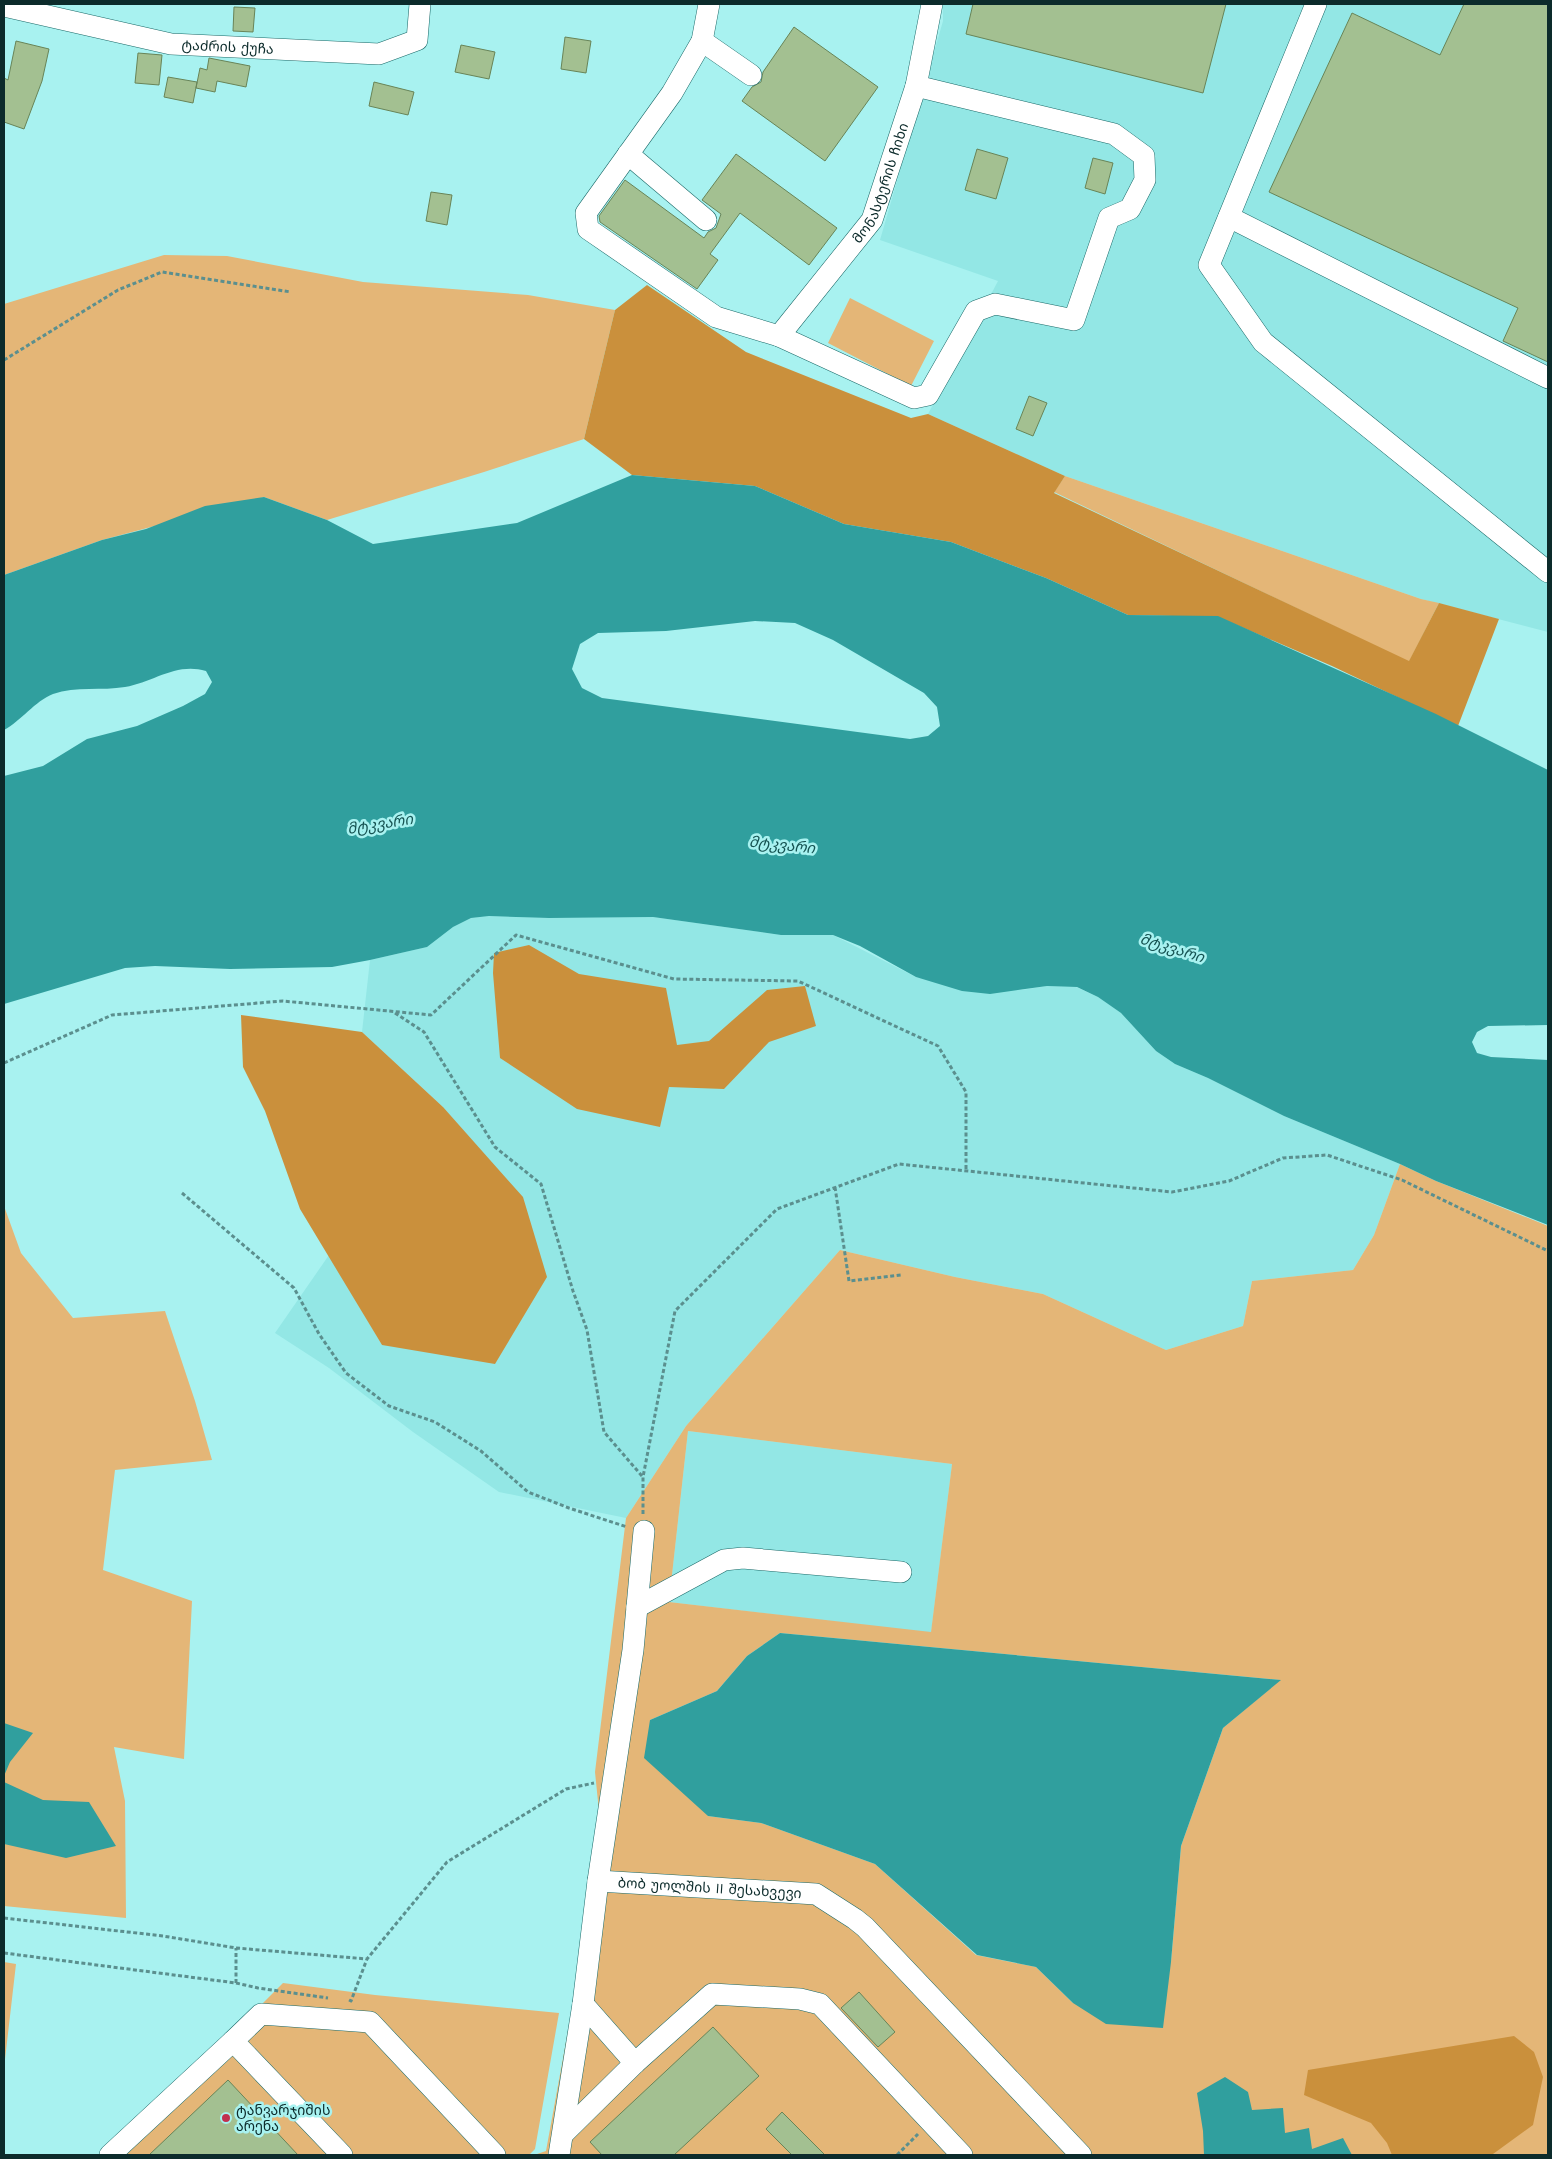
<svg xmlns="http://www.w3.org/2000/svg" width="1552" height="2159" font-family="'Work Sans','Noto Sans Georgian',sans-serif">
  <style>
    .built { fill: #93e7e5 }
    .green { fill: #e4b677; fill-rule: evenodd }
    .forest { fill: #ca903c }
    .water { fill: #309f9e; fill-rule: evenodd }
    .building { fill: #a3c091; stroke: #688457 }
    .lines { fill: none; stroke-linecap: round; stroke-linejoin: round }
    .minor-casing { stroke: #1a6968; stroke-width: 22 }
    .path { stroke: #5b8f8e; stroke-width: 3; stroke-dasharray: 4 2.5; stroke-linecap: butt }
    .minor { stroke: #fff; stroke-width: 21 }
    .poi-dot { fill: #c1314f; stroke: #a8f2f0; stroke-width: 2 }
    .labels { text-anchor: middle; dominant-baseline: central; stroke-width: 5; stroke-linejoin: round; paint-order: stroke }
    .street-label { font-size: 14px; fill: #0c2b2b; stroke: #a8f2f0 }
    .poi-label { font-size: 14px; fill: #0c2b2b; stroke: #a8f2f0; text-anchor: start }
    .water-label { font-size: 15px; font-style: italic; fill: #165352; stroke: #a8f2f0 }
  </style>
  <rect width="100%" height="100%" fill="#a8f2f0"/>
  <path class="built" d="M943 4H1548V632L1421 599 1065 476 928 414 998 281 880 240 943 21Z
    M489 916 549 918 653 917 781 935H833L916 977 1022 990 1047 986 1076 987 1098 997 1121 1013 1156 1051 1175 1064 1208 1078 1284 1116 1400 1164 1374 1235 1353 1270 1252 1281 1243 1326 1166 1350 1043 1294 955 1277 840 1250 686 1426 626 1518 499 1492 413 1432 329 1368 275 1333 329 1255 382 1345 443 1107 362 1032 370 960 427 947 453 927 471 918Z
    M688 1431 952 1464 931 1633 669 1602Z"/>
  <path class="green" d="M164 255 227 256 363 282 528 295 615 310 584 439 484 472 327 520 264 497 102 540 4 575V304Z
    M850 298 934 341 911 386 828 343Z
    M1065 476 1421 599 1439 603 1409 662 1054 492Z
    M1400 1164 1436 1181 1548 1226V2155H534L546 2151 578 1976 605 1871 595 1772 626 1518 686 1426 840 1250 955 1277 1043 1294 1166 1350 1243 1326 1252 1281 1353 1270 1374 1235ZM688 1431 952 1464 931 1632 669 1602ZM780 1633 1280 1680 1223 1728 1181 1846 1171 1962 1073 2003 1036 1967 976 1955 875 1864 761 1823 708 1816 650 1720 717 1691 747 1656Z
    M4 1206 21 1253 73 1318 165 1311 195 1401 212 1460 115 1470 103 1570 192 1601 184 1759 114 1747 125 1801 126 1918 4 1906Z
    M4 1962 16 1964 4 2068Z
    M283 1983 375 1995 559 2013 535 2149 529 2155H111Z"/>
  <path class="forest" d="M647 285 746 352 911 418 928 414 1065 476 1054 493 1409 661 1439 603 1499 619 1458 726 1332 666 1218 617 1128 615 1046 578 951 542 844 524 755 486 632 475 584 439 615 310Z
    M529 945 579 974 666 988 677 1045 709 1041 767 990 805 986 816 1026 769 1042 724 1089 669 1087 660 1127 577 1109 500 1058 493 973 494 953Z
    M241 1015 362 1032 443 1107 523 1197 547 1277 495 1364 382 1345 300 1209 265 1111 243 1067Z
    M1514 2036 1534 2052 1543 2077 1533 2125 1493 2154 1494 2155H1392L1387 2143 1371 2123 1304 2095 1308 2070Z"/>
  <path class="water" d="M632 475 755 486 844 524 951 542 1046 578 1128 615 1218 616 1436 714 1548 770V1025L1488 1026 1477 1032 1472 1042 1477 1053 1491 1057 1548 1060V1225L1436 1181 1400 1164 1284 1116 1208 1078 1175 1064 1156 1051 1121 1013 1098 997 1077 987 1047 986 990 994 962 991 916 977 860 946 833 935H781L653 917 549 918 489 916 471 918 453 927 427 947 370 960 332 967 230 969 155 966 125 968 4 1004V776L43 766 87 739 137 726 183 706 205 694 212 682 206 671C176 662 154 682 125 687 102 691 76 686 53 694 35 701 21 721 4 730V575L102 540 146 529 205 506 264 497 327 520 373 544 517 523ZM755 621 795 623 833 640 924 693 937 707 940 726 928 736 910 739 602 698 582 688 572 669 580 644 598 633 666 631Z
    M780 1633 1281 1680 1223 1728 1181 1846 1171 1962 1163 2028 1106 2024 1073 2003 1036 1967 977 1955 875 1864 761 1823 708 1816 644 1758 650 1720 717 1691 747 1656Z
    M4 1723 33 1733 10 1762 4 1776Z
    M4 1782 43 1800 89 1802 116 1846 66 1858 4 1844Z
    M1225 2077 1248 2092 1252 2110 1283 2108 1285 2133 1309 2128 1312 2149 1343 2138 1352 2155H1204L1203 2131 1197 2093Z"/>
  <path class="building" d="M973 4H1226L1203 93 966 34Z
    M1464 4H1548V362L1503 341 1518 308 1269 192 1352 13 1440 55Z
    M234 7 255 8 253 32 233 31Z
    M794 27 878 87 825 161 742 101 752 87 761 82 763 72Z
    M565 37 591 41 586 73 561 69Z
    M16 41 49 49 42 81 24 129 4 122V78L8 80Z
    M461 45 495 52 489 79 455 72Z
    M138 53 162 55 159 85 135 83Z
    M209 58 250 66 246 87 217 81 215 92 196 88 200 68 207 70Z
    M168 77 197 82 193 103 164 97Z
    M374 82 414 92 408 115 369 106Z
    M977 149 1008 158 996 199 965 190Z
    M736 154 837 228 809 265 740 213 710 254 718 260 697 289 600 222 599 216 625 180 704 238 708 232 716 228 721 214 702 200Z
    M1093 158 1113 163 1105 194 1085 188Z
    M431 192 452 195 447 225 426 221Z
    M1029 396 1047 403 1033 436 1016 429Z
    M859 1992 895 2032 878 2047 841 2008Z
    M713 2027 759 2076 674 2155H602L590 2142Z
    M228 2080 298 2155H149Z
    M782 2112 825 2155H792L766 2129Z"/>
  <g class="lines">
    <g class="minor-casing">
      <g id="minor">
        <path d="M709 4 702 41 672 93 586 213 588 229 716 317 779 336 914 398 928 395 976 311 995 304 1074 320 1109 218 1130 209 1145 180 1144 156 1114 134 916 86"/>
        <path d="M1316 4 1209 265 1263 342 1548 572"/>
        <path id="s1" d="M4 6 171 44 379 54 417 40 420 4"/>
        <path d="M702 41 751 75"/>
        <path d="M628 154 706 220"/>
        <path d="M1229 217 1548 378"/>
        <path id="s2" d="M779 336 872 220 916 86 932 4"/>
        <path d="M637 1607 724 1560 743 1558 901 1572"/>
        <path id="s3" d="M598 1881 816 1894 855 1919 865 1927 1081 2155"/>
        <path d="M583 2004 635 2063 712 1994 800 1999 820 2004 962 2155"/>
        <path d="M563 2134 635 2063"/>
        <path d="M110 2155 233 2041"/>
        <path d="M342 2155 233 2041 261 2014 370 2022 495 2155"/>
        <path d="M559 2155 583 2004 598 1881 633 1650 644 1531"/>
      </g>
    </g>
    <path class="path" d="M4 360 118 290 162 272 291 292
      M395 1013 424 1032 495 1147 541 1184 573 1291 587 1330 604 1432 642 1476
      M4 1063 112 1015 283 1001 431 1015 516 935 674 979 798 981 938 1046 966 1092V1171
      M835 1187 849 1281 901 1275
      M182 1193 294 1288 319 1334 346 1373 389 1406 435 1422 481 1451 528 1492 569 1508 627 1527
      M643 1514V1477L675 1311 777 1209 899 1164 1172 1192 1229 1181 1283 1158 1327 1155 1402 1180 1548 1251
      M4 1918 163 1936 236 1948 367 1959 447 1862 566 1789 594 1783
      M4 1953 236 1983V1948
      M236 1983 258 1988 328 1998
      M349 2000 351 2001 367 1959
      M897 2155 918 2134"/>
    <use href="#minor" class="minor"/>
  </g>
  <circle class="poi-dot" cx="226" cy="2118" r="5"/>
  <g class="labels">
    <g class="street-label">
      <text stroke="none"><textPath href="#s1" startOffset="228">ტაძრის ქუჩა</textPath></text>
      <text stroke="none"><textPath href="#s2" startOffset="186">მონასტერის ჩიხი</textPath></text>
      <text stroke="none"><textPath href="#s3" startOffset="112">ბობ უოლშის II შესახვევი</textPath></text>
    </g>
    <g class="poi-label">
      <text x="236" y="2110">ტანვარჯიშის<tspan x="236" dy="16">არენა</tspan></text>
    </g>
    <g class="water-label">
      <text transform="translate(380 824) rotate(-9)">მტკვარი</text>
      <text transform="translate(782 845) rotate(6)">მტკვარი</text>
      <text transform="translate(1172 948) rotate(17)">მტკვარი</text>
    </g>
  </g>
  <rect width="1552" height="2159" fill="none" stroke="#0c2b2b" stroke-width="10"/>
</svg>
